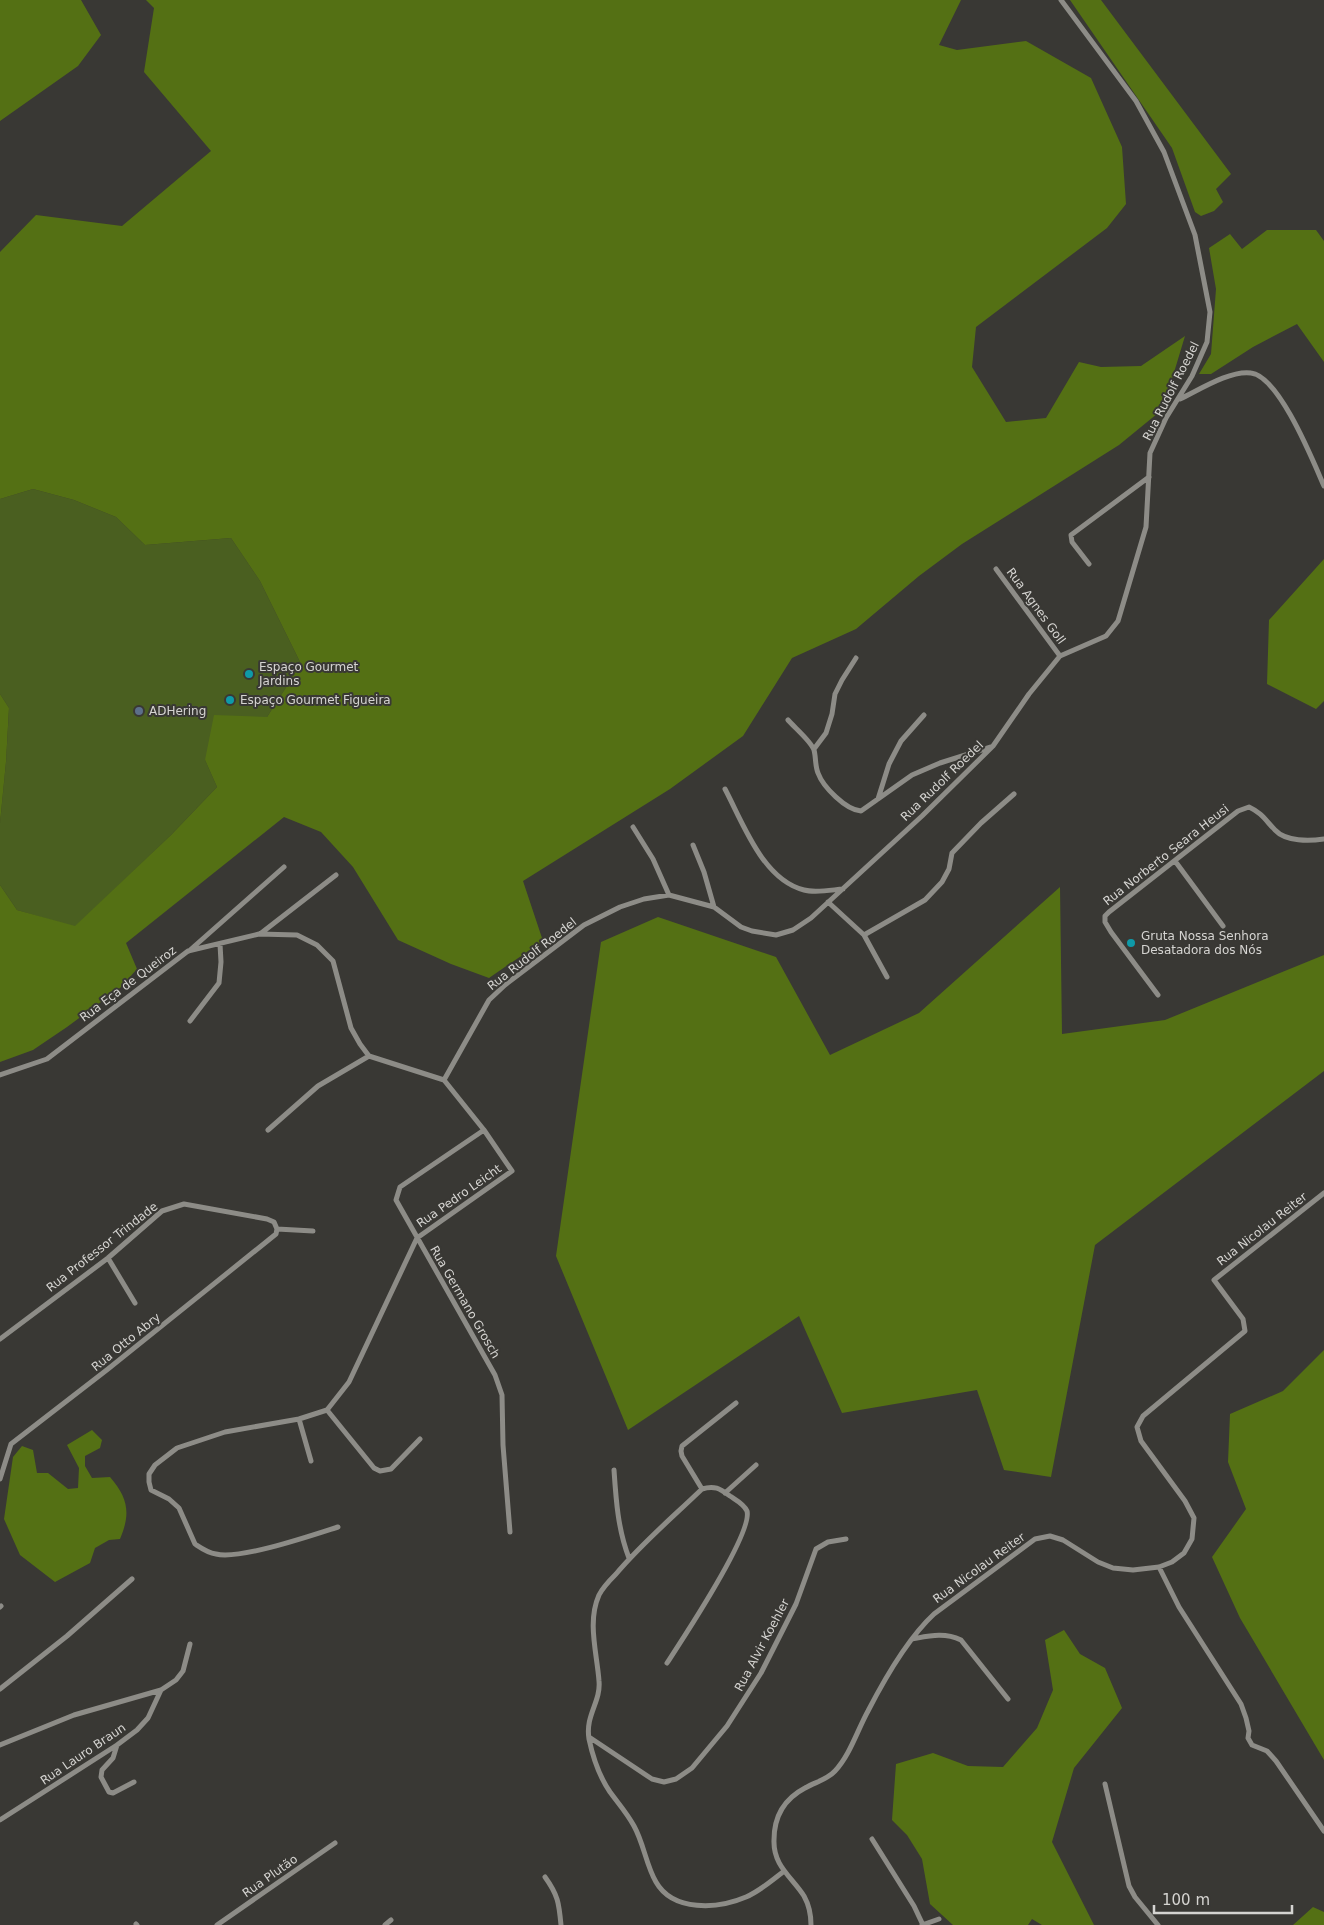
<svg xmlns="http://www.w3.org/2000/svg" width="1324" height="1925" font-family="'DejaVu Sans',sans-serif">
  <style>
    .green { fill: #4a5f20 }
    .forest { fill: #547014 }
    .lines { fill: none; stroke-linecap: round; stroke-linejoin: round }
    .minor { stroke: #8d8c87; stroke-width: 5 }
    .culture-dot { fill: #0f9aa8; stroke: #393834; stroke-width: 2 }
    .service-dot { fill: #5c6f8a; stroke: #393834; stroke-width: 2 }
    .labels { text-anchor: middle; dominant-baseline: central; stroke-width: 4; stroke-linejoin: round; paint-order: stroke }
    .street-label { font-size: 12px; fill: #d5d4d1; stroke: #393834 }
    .poi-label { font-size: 12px; fill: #d5d4d1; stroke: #393834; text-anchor: start }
  </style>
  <rect width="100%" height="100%" fill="#393834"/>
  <path class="green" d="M33 489 74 500 116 517 145 545 231 538 260 581 301 664 267 717 205 760 217 787 171 835 75 927 17 910 0 885V823L6 762 9 708 0 694V499Z"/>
  <path class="forest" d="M0 0H81L101 35 78 66 0 121Z
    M146 0H961L939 45 957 50 1026 41 1091 78 1122 147 1126 204 1107 228 976 327 972 367 1006 422 1046 418 1079 362 1101 367 1141 366 1185 336 1163 409 1119 445 962 544 919 576 856 629 792 658 743 736 670 789 523 881 543 941 489 978 451 964 398 940 353 867 321 832 284 817 126 943 137 969 120 988 67 1027 33 1050 0 1062V885L17 910 75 926 171 835 217 787 205 760 214 715 267 717 301 664 260 581 231 538 145 545 116 517 74 500 33 489 0 499V252L36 215 122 226 211 151 144 72 154 8Z
    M1070 0H1101L1231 174 1216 189 1223 202 1214 211 1201 216 1195 212 1172 148Z
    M1267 230H1316L1324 241V362L1297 324 1253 347 1211 374H1199L1211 354 1216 289 1209 248 1230 234 1242 249Z
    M1324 559V701L1316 709 1267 684 1269 620Z
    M0 694 9 708 6 762 0 823Z
    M1060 887 1062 1034 1165 1020 1324 955V1071L1095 1245 1051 1477 1004 1470 977 1390 842 1413 799 1316 628 1430 556 1256 601 942 658 917 776 957 830 1055 919 1013Z
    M1324 1350V1760L1240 1618 1212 1557 1246 1509 1228 1462 1230 1414 1283 1391Z
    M92 1430 102 1440 100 1448 85 1456V1466L92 1478 110 1477C128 1498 131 1513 120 1539L109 1540 95 1548 90 1563 55 1582 20 1555 4 1519 13 1457 22 1446 33 1450 37 1473H48L68 1489 78 1488 79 1468 67 1445Z
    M1064 1630 1080 1654 1105 1668 1122 1708 1074 1768 1052 1842 1094 1925H1042L1032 1919 1028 1925H953L930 1904 922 1859 907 1835 892 1820 896 1764 933 1753 968 1766 1003 1767 1037 1728 1053 1690 1045 1640Z
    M1313 1907 1324 1912V1925H1293Z"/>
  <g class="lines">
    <path class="minor" d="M1180 399C1199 390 1230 370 1251 373 1279 376 1313 461 1324 486
      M1089 564 1072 542 1071 535 1149 477
      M996 569 1060 656
      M788 720C794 727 811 741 814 750 816 757 815 766 818 773 823 787 846 810 861 811L912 775 940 763 991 747
      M814 749 826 733 832 714 835 694 842 680 856 658
      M725 789C743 823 763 880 804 890 815 893 831 890 843 889
      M878 799 889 764 901 741 924 715
      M633 827 653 859 669 895
      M693 845 704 872 714 907
      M1175 861 1223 926
      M828 902 864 935 887 977
      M260 934 336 875
      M864 935 925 900 942 882 949 869 952 853 981 823 1014 794
      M189 951 284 867
      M1158 995 1111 932 1105 922V916L1109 912 1238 811 1249 807C1262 813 1266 821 1275 830 1286 842 1310 841 1324 839
      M190 1021 219 983 221 962 220 944
      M0 1075 47 1059 188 951 259 934 297 935 317 945 333 961 351 1028 360 1044 369 1056 444 1080 484 1130 512 1171 417 1238 349 1382 327 1410 299 1419 225 1432 177 1448 155 1465 149 1474V1482L151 1490 169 1499 179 1508 195 1544C201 1548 208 1553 216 1554 240 1560 313 1535 338 1527
      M444 1080 489 1000 505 985 584 925 620 907 644 899 669 895 714 907 741 927 752 931 776 935 793 930 811 918 922 816 993 746 1029 694 1060 656 1106 636 1118 621 1146 527 1150 453 1166 418 1192 376 1207 342 1210 312 1195 235 1164 152 1136 101 1061 0
      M268 1130 318 1086 369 1056
      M484 1130 400 1187 396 1200 495 1375 502 1395 503 1445 510 1532
      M108 1258 135 1303
      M0 1339 108 1258 162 1211 184 1204 267 1219 274 1222 277 1229 313 1231
      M327 1410 374 1468 380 1471 391 1469 420 1439
      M299 1419 311 1461
      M614 1470C616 1500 618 1530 629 1558
      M0 1479 11 1444 108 1369 276 1234 277 1229
      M702 1489 682 1456 681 1451 682 1446 736 1403
      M725 1493 756 1465
      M1159 1567 1179 1607 1241 1704 1246 1718 1249 1731 1248 1738 1252 1745 1267 1751 1276 1761 1324 1831
      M0 1607 1 1606
      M912 1639C929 1636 944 1632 961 1640L1008 1699
      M667 1663C682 1640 753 1533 747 1511 744 1504 736 1500 730 1496 720 1489 715 1485 702 1489 673 1517 642 1543 616 1574 610 1580 603 1587 599 1595 587 1622 597 1653 599 1681 601 1702 585 1715 589 1739 593 1758 599 1776 610 1792 618 1803 627 1813 634 1826 644 1844 646 1865 656 1882 673 1912 718 1909 746 1897 760 1891 771 1881 783 1872
      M0 1689 67 1636 132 1579
      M589 1737 652 1779 664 1782 676 1779 692 1768 727 1726 761 1673 796 1604 816 1549 828 1542 846 1539
      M0 1745 74 1715 161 1690 176 1680 183 1671 190 1644
      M117 1745 113 1758 102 1770 101 1777 109 1792 113 1793 134 1782
      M1105 1784 1129 1886 1135 1897 1158 1925
      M0 1820 117 1745 137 1730 148 1718 161 1690
      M872 1839 914 1906 923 1925
      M545 1877C558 1895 559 1903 561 1925
      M136 1924 137 1925
      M217 1925 335 1843
      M385 1925 391 1920
      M811 1925C811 1915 809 1905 804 1896 792 1877 773 1866 774 1840 774 1817 784 1799 805 1788 815 1782 827 1780 835 1771 850 1755 857 1731 868 1711 885 1678 907 1639 934 1614L1035 1539 1050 1536 1063 1540 1098 1562 1113 1568 1133 1570 1159 1567 1172 1562 1184 1553 1192 1539 1194 1518 1185 1501 1141 1441 1137 1427 1143 1416 1245 1331 1243 1319 1214 1280 1324 1193
      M922 1925 939 1919"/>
  </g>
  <g class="culture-dot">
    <circle cx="249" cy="674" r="5"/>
    <circle cx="230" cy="700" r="5"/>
    <circle cx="1131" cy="943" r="5"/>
  </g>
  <circle class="service-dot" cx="139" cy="711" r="5"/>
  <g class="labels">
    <g class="street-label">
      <text transform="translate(1171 391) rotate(-63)">Rua Rudolf Roedel</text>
      <text transform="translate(1036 606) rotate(54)">Rua Agnes Goll</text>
      <text transform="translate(942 781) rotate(-44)">Rua Rudolf Roedel</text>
      <text transform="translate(1166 855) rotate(-38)">Rua Norberto Seara Heusi</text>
      <text transform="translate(532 954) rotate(-38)">Rua Rudolf Roedel</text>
      <text transform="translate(128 984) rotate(-37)">Rua Eça de Queiroz</text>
      <text transform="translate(459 1196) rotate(-35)">Rua Pedro Leicht</text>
      <text transform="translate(1262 1229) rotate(-38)">Rua Nicolau Reiter</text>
      <text transform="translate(102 1247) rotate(-38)">Rua Professor Trindade</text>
      <text transform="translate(465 1302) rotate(60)">Rua Germano Grosch</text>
      <text transform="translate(126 1342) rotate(-39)">Rua Otto Abry</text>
      <text transform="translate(979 1568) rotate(-36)">Rua Nicolau Reiter</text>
      <text transform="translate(762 1645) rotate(-62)">Rua Alvir Koehler</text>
      <text transform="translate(83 1754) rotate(-34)">Rua Lauro Braun</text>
      <text transform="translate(270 1876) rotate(-35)">Rua Plutão</text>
    </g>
    <g class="poi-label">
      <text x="259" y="667">Espaço Gourmet<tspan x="259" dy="14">Jardins</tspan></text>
      <text x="240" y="700">Espaço Gourmet Figueira</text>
      <text x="149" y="711">ADHering</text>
      <text x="1141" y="936">Gruta Nossa Senhora<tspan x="1141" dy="14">Desatadora dos Nós</tspan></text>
    </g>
  </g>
  <path d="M1154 1905v8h138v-8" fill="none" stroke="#d5d4d1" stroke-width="2.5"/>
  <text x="1162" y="1905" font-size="15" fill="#d5d4d1" stroke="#393834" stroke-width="4" paint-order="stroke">100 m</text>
</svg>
